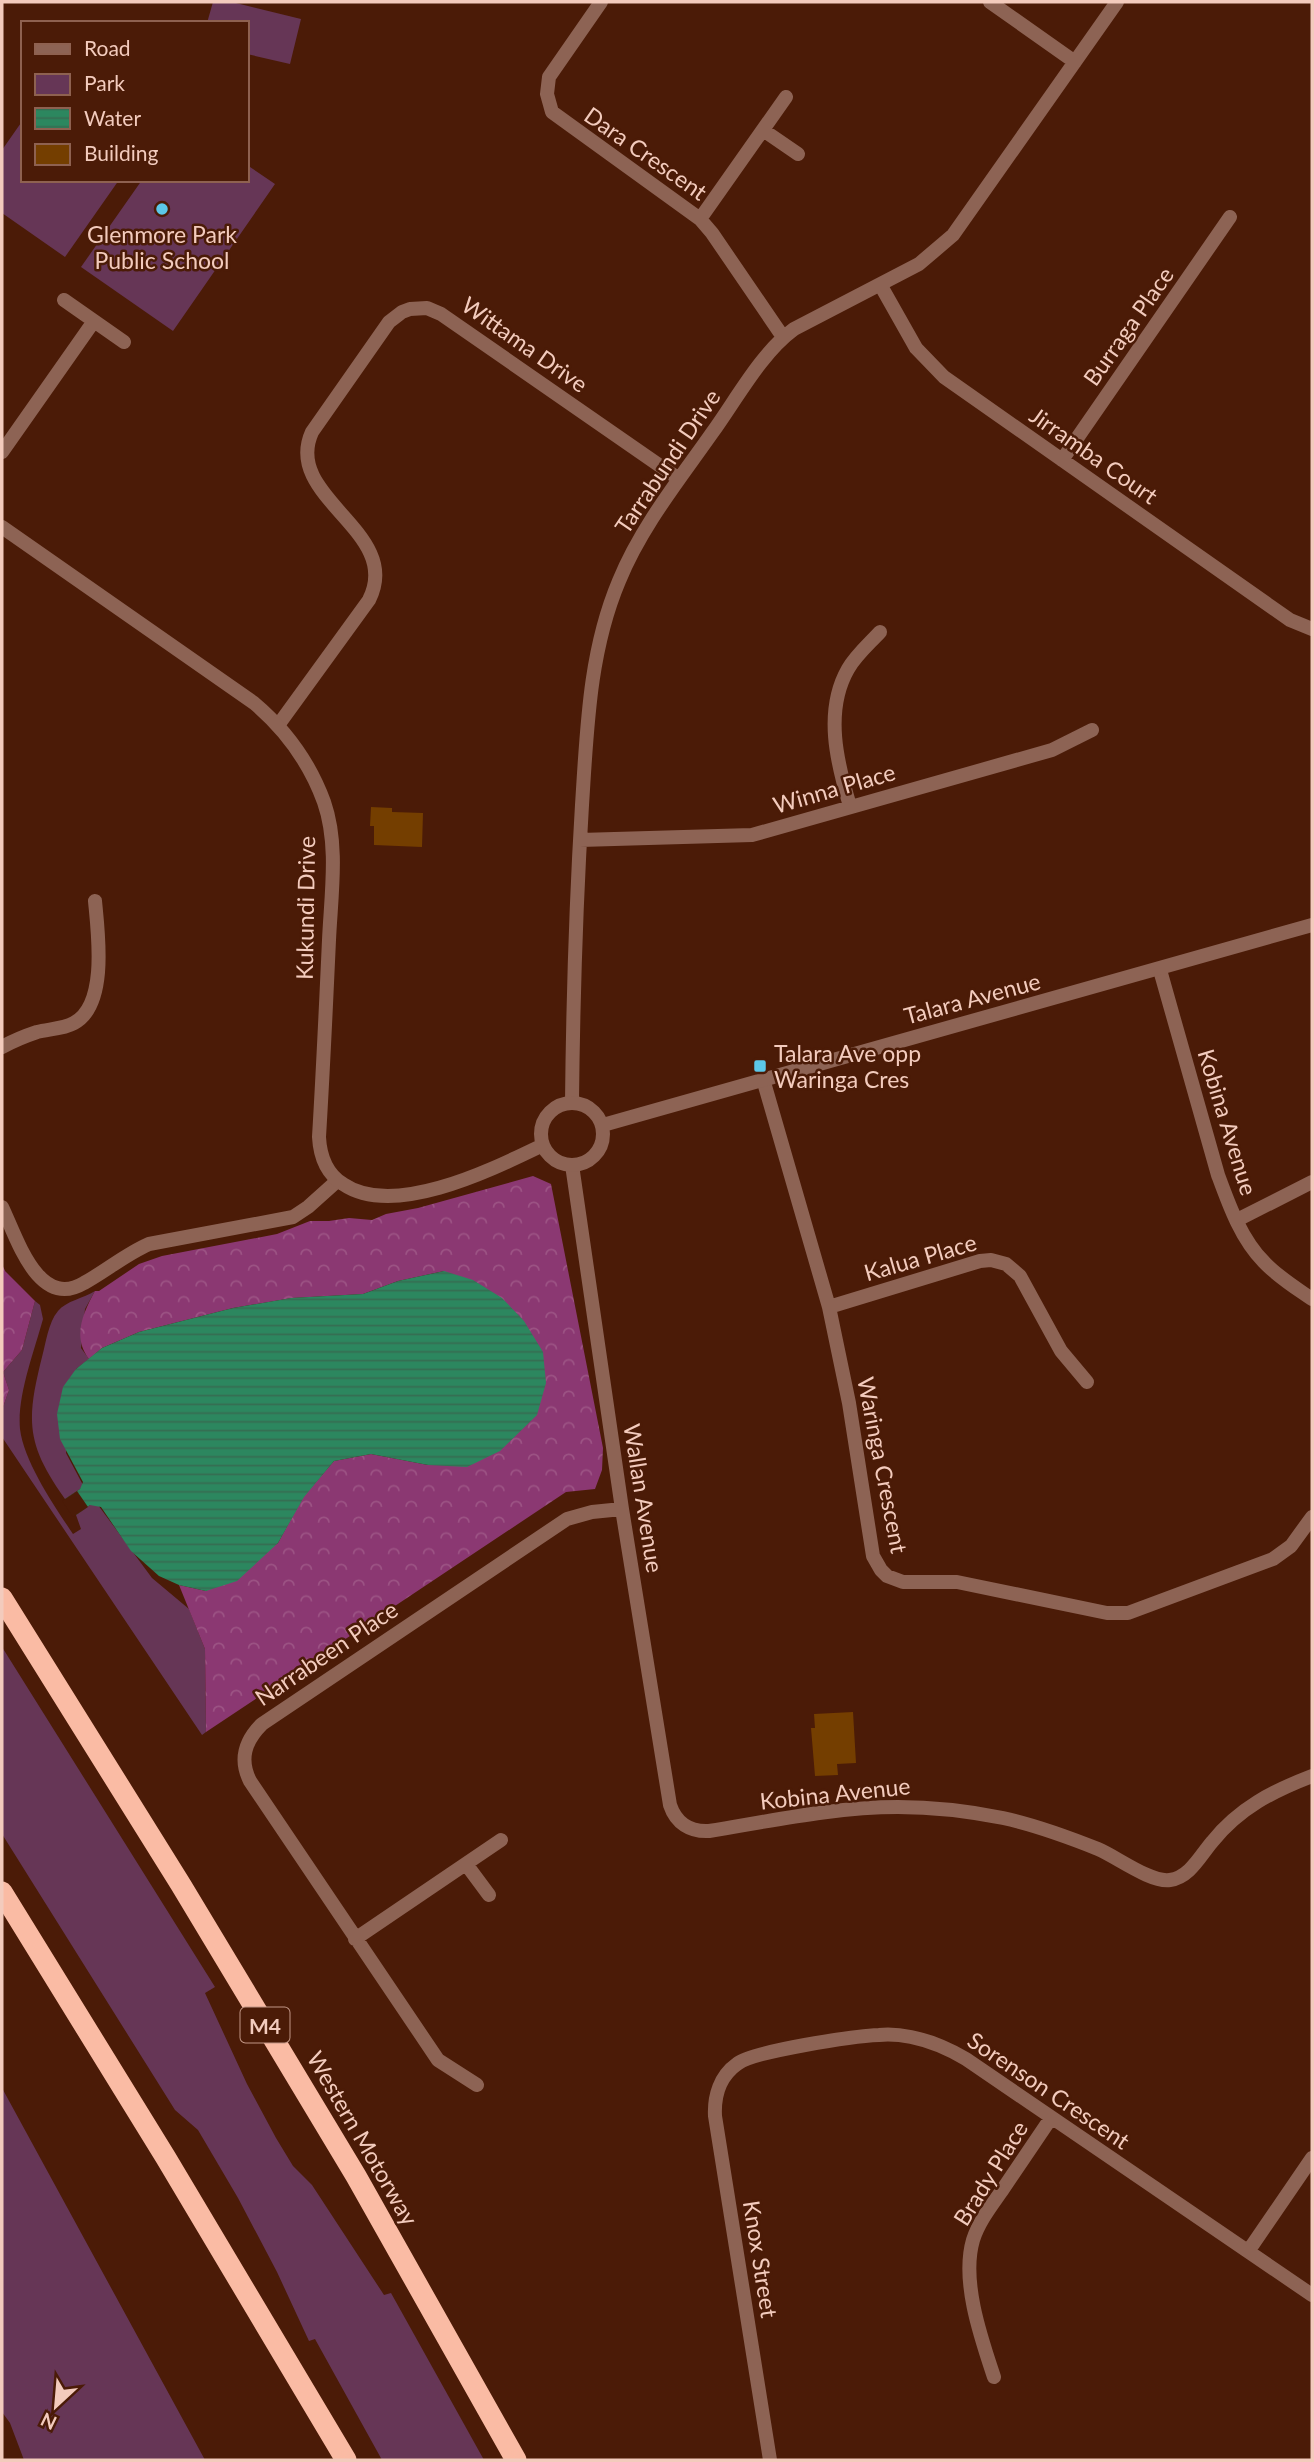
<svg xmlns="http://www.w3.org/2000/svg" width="1314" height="2462" font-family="Lato,sans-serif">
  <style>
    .green { fill: #663656 }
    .forest { fill: url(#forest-crowns) }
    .water { fill: url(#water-rules) }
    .pier { fill: #4b1b07 }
    .building { fill: #743e00 }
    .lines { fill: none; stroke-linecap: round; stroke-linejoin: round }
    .minor { stroke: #8d6354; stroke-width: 14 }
    .tertiary { stroke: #8d6354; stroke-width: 14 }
    .motorway { stroke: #fabba4; stroke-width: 21 }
    .poi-dot { fill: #5cc7e8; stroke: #4b1b07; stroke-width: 2.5 }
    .labels { text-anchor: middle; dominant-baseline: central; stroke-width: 5; stroke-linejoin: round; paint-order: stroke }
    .shield { fill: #4b1b07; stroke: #c19686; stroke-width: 2 }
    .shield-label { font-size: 21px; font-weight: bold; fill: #f3cbbd }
    .street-label { font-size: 23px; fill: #f3cbbd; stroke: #4b1b07 }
    .poi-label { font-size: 23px; fill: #f3cbbd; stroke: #4b1b07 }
  </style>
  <defs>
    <pattern id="forest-crowns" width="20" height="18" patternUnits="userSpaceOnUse" patternTransform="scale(1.75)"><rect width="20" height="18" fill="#8b3872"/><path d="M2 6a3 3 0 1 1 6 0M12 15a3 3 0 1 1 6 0" fill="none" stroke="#9c5384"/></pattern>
    <pattern id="water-rules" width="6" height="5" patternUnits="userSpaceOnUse" patternTransform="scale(1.75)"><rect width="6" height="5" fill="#2c875f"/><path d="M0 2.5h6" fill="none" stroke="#366d52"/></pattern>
  </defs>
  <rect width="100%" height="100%" fill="#4b1b07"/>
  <path class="green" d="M213 2H232L301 19 290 64 247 54V23H207Z
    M23 120V180H119L65 257 2 213V150Z
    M247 165 275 184 173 331 81 267 142 180H247Z
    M95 1291 85 1309 81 1348 89 1359 76 1369 66 1453 83 1485 80 1489 65 1499C26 1444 26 1421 42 1357 46 1343 48 1323 58 1311 66 1301 84 1298 95 1291Z
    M35 1301 40 1305 43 1319C34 1352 17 1396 20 1429 24 1462 55 1507 73 1534L81 1529 76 1515 90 1505H98L152 1578 189 1609 205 1649 206 1732 202 1735 2 1437V1410L9 1390 3 1372 22 1350Z
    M2 1647 215 1987 205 1993 247 2084 276 2138 293 2166 312 2185 384 2295 391 2293 484 2460H382L315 2339 309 2341 277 2272 238 2198 198 2130 175 2110 2 1834Z
    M2 2088 205 2460H24L10 2423 2 2412Z"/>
  <path class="forest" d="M533 1176 551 1184 603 1448 602 1470 595 1489 566 1492 206 1732 205 1649 179 1585 206 1591 278 1543 303 1497 334 1461 371 1454 428 1465 444 1271 398 1281 363 1294 292 1298 233 1308 139 1332 102 1348 89 1359C72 1337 83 1313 95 1291H99L139 1264 162 1256 277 1234 310 1221H329L349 1218 372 1220 386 1214 418 1208Z
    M2 1264 5 1271 35 1301 22 1350 3 1372 9 1390 2 1410Z"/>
  <path class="water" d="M444 1271 473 1280 502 1298 524 1321 543 1352 546 1383 537 1415 500 1451 467 1467 428 1465 371 1454 334 1461 304 1497 278 1543 237 1581 206 1591 179 1585 159 1576 131 1551 101 1507 90 1505 76 1515 65 1499 80 1489 83 1482 60 1439 57 1414 63 1387 76 1369 102 1348 139 1332 233 1308 291 1298 363 1294 398 1281Z"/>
  <path class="pier" d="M77 1491 88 1507 73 1517 62 1501Z"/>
  <path class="building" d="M371 807 392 808V812L423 813 422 847 374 845V826H370Z
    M853 1712 856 1763 837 1764 838 1775 815 1776 811 1728H815L814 1714Z"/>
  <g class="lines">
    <path class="minor" d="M601 2 549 77 547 94 552 112 700 219 712 233 783 337
      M990 2 1075 62
      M763 130 798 154
      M700 219 786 97
      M881 286 916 348 944 377 1290 620 1312 629
      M64 300 124 342
      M2 452 94 321
      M1062 460 1230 217
      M279 724 369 600C404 531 282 498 312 432L389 322 402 312 410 309 427 308 441 314 679 479
      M850 806C837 763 824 711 848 669 856 655 869 644 880 632
      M580 840 752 835 1052 750 1092 730
      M1160 970 1218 1175C1229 1205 1241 1239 1264 1262 1278 1277 1296 1288 1312 1299
      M2 1047C13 1041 25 1036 37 1032 49 1029 63 1029 74 1023 108 1005 98 933 95 901
      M763 1079 829 1307 849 1403 873 1556 881 1570 887 1576 903 1582H957L1107 1613H1128L1273 1559 1291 1546 1312 1517
      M572 1102C573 1003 576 903 582 805 587 729 589 652 619 581 641 527 679 480 712 433 736 400 761 353 794 329L919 264 953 235 1117 2
      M572 1165 622 1509 670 1805C676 1823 690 1832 709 1831 771 1821 835 1807 898 1807 933 1807 968 1811 1003 1818 1035 1825 1068 1837 1098 1849 1117 1857 1151 1883 1170 1880 1190 1877 1200 1856 1212 1842 1239 1808 1273 1791 1312 1776
      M2 1207C17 1238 38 1310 84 1283 106 1271 126 1254 149 1244L293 1217 308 1207 337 1181
      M1237 1220 1312 1182
      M829 1307 980 1261 991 1260 1006 1264 1020 1276 1061 1351 1087 1382
      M466 1864 489 1895
      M355 1939 501 1840
      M477 2085 438 2060 250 1781C239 1759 245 1741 262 1724L567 1519 592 1512 622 1509
      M1249 2250 1312 2158
      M994 2377C981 2338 961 2281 973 2240 979 2221 992 2205 1003 2189 1019 2165 1035 2142 1051 2118
      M770 2460 715 2116C714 2096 720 2076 737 2064 753 2051 855 2036 879 2035 890 2034 901 2035 911 2037 931 2041 949 2049 966 2059L1312 2295"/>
    <path class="tertiary" d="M2 527 254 703C286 730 309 761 324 802 339 845 331 895 329 940 326 1006 323 1071 319 1137 320 1156 327 1174 343 1184 394 1219 493 1169 543 1145
      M541 1134a31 31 0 1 1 62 0a31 31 0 1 1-62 0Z
      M603 1125 1312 925"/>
    <path class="motorway" d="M2 1598 181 1885 356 2176 516 2460
      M2 1892 166 2158 346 2460"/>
  </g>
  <g class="poi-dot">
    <circle cx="162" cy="209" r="7"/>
    <rect x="753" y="1059" width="14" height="14" rx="3.5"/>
  </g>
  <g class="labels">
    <rect class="shield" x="240.5" y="2007.5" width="49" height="35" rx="5"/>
    <g class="shield-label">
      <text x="265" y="2025">M4</text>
    </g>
    <g class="street-label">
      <text transform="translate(646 153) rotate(35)">Dara Crescent</text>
      <text transform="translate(1128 326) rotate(-55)">Burraga Place</text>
      <text transform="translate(525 344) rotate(35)">Wittama Drive</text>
      <text transform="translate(1094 455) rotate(35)">Jirramba Court</text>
      <text transform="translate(667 461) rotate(-56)">Tarrabundi Drive</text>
      <text transform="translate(834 788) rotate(-16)">Winna Place</text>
      <text transform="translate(305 908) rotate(-89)">Kukundi Drive</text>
      <text transform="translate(972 998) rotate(-15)">Talara Avenue</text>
      <text transform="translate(1228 1122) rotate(73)">Kobina Avenue</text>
      <text transform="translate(920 1257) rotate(-16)">Kalua Place</text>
      <text transform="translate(883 1465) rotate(79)">Waringa Crescent</text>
      <text transform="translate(644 1498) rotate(81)">Wallan Avenue</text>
      <text transform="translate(326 1653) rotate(-34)">Narrabeen Place</text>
      <text transform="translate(835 1793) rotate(-6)">Kobina Avenue</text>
      <text transform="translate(1049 2090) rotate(34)">Sorenson Crescent</text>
      <text transform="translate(363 2138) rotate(60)">Western Motorway</text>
      <text transform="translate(990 2173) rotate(-58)">Brady Place</text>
      <text transform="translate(761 2259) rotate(81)">Knox Street</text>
    </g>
    <g class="poi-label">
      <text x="162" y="234">Glenmore Park<tspan x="162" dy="26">Public School</tspan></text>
      <text x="774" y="1053" text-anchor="start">Talara Ave opp<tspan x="774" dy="26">Waringa Cres</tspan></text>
    </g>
  </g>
  <rect width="1314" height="2462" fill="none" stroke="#f3cbbd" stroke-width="7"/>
  <rect x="21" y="21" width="228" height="161" fill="#4b1b07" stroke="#8e6150" stroke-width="2"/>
  <rect x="35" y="44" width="35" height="10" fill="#8d6354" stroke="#8e6150" stroke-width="2"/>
  <text x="84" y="56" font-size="21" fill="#f3cbbd">Road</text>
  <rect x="35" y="74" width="35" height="21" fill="#663656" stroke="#8e6150" stroke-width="2"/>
  <text x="84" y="91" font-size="21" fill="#f3cbbd">Park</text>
  <rect x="35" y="108" width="35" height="21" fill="url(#water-rules)" stroke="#8e6150" stroke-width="2"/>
  <text x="84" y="126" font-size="21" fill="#f3cbbd">Water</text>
  <rect x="35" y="144" width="35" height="21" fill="#743e00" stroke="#8e6150" stroke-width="2"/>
  <text x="84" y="161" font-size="21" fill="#f3cbbd">Building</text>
  <g transform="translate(56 2406) rotate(206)" stroke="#4b1b07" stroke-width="5" paint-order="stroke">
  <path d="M0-5L12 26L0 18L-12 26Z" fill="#f3cbbd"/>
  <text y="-10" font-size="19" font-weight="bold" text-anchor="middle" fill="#f3cbbd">N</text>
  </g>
</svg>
